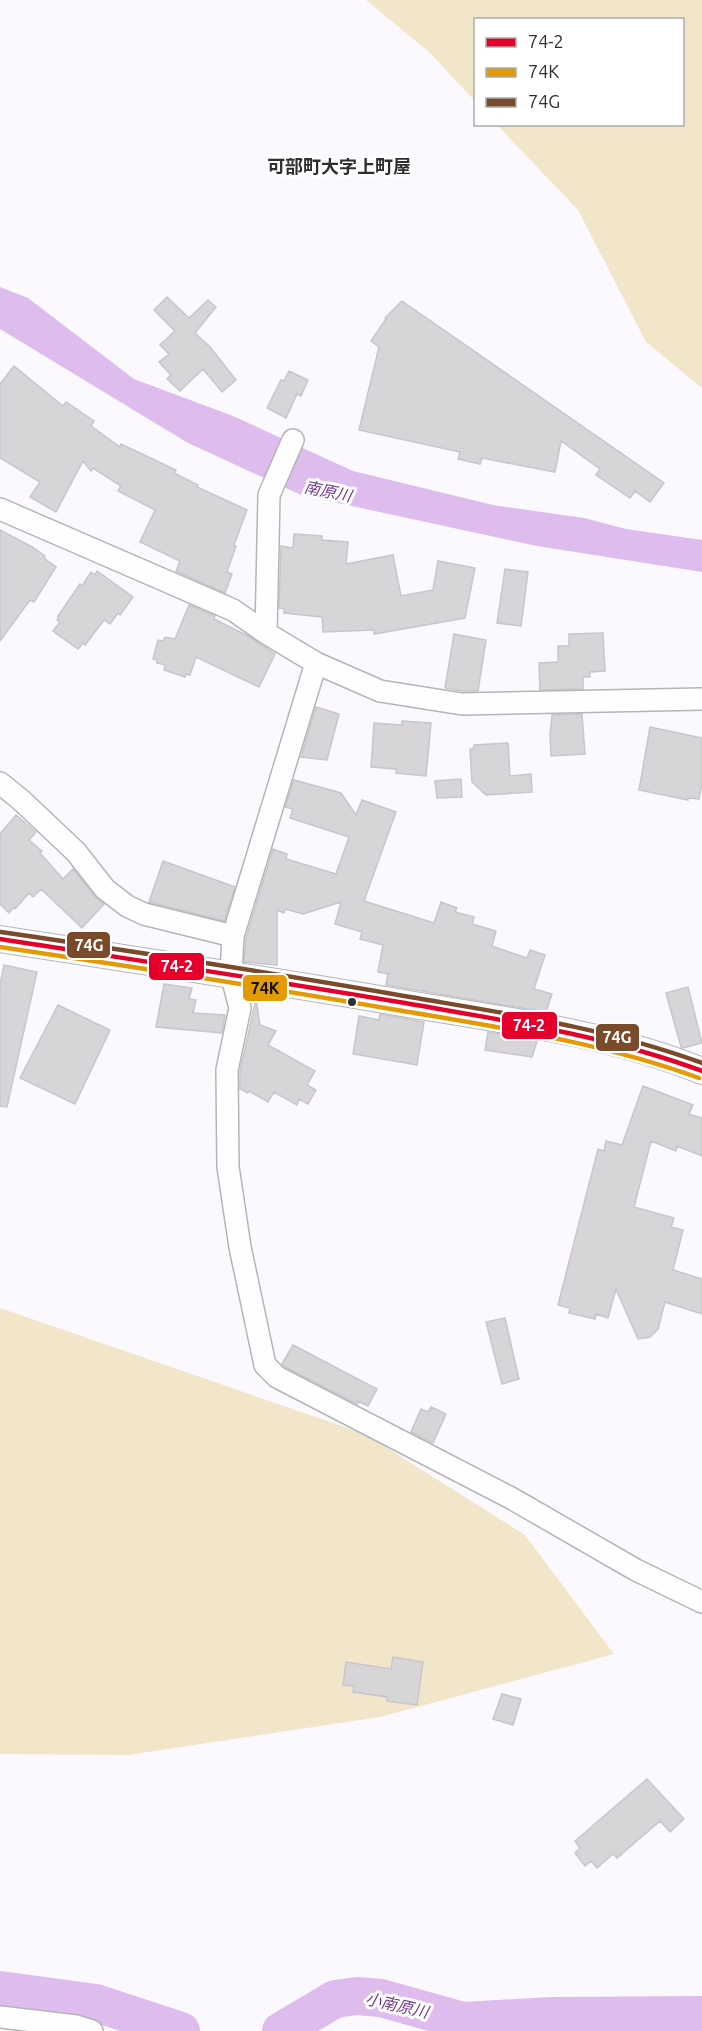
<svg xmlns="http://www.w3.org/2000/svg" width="702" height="2031" font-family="Ubuntu,'Noto Sans JP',sans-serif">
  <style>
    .green { fill: #f1e5ca }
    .water { fill: #debcee }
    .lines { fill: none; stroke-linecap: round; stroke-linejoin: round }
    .river { stroke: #debcee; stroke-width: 38 }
    .building { fill: #d8d5d9; stroke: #c8c6ca; stroke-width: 1.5 }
    .minor-casing { stroke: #b6b4b7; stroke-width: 24 }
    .major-casing { stroke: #b6b4b7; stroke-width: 28 }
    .minor { stroke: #fefeff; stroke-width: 21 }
    .major { stroke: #fefeff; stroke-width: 26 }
    .bus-1-casing { stroke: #fff; stroke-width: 9 }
    .bus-2-casing { stroke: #fff; stroke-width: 9 }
    .bus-3-casing { stroke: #fff; stroke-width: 9 }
    .bus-1 { stroke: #e4002b; stroke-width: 4.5 }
    .bus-2 { stroke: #e39a05; stroke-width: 4.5 }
    .bus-3 { stroke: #7a4b2a; stroke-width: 4.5 }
    .bus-dot { fill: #302e31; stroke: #fff; stroke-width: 2 }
    .labels { text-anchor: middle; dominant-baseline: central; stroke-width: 6; stroke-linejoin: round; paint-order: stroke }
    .water-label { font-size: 16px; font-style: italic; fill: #72398b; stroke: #fff }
    .quarter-label { font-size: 18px; font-weight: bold; fill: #302e31; stroke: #fff }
    .line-badge { stroke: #fff; stroke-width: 2 }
    .badge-label { font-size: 16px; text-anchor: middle; font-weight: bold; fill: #fff }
    .pale-badge-label { font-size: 16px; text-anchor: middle; font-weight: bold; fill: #111 }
  </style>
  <rect width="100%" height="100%" fill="#fbf9fd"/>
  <path class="green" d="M366 0H702V388L646 342 578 210 497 125 682 124V20H476L475 101 429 52Z
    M0 1308 365 1434 525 1535 614 1654 380 1717 128 1755 0 1754Z"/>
  <path class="water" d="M0 287 28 298 134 379 233 416 353 471 493 505 584 518 626 529 702 540V572L537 546 301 495 188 443 0 329Z"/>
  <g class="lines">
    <path class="river" d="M0 1990 96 2003 181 2031
      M281 2031 335 1999 357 1996 381 1998 463 2021 553 2016 702 2015"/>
  </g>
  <path class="building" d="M167 297 189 318 208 300 216 307 195 333 210 347 236 380 222 392 203 369 180 391 167 379 171 375 159 362 169 354 160 345 175 331 154 310Z
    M402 301 664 483 650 502 635 491 630 498 596 475 600 469 561 441 555 472 482 458 480 464 458 459 460 452 359 430 379 347 371 341 386 319 385 318Z
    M14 366 63 406 66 402 94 421 91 426 120 447 121 444 176 470 174 473 198 485 197 487 247 510 234 545 236 546 227 572 232 574 225 593 176 571 180 561 140 542 155 510 118 491 121 486 93 468 91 471 83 461 56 512 30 497 40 482 0 458V384Z
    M289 371 308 380 301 396 297 394 286 418 267 408 281 380 284 381Z
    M0 530 32 547 45 556 44 558 56 567 34 602 30 600 0 641Z
    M294 534 322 536V540L348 542 346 564 393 555 401 596 433 590 438 561 475 568 465 618 374 634V630L323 632 322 617 284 613V609L279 608 281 546 293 548Z
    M505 569 528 572 521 626 497 623Z
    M97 571 133 597 120 615 118 613 110 624 104 620 85 645 83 643 78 649 53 631 60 622 57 620 59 616H58L80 584 82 586 91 572 95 575Z
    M189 605 215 616 214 619 248 636 275 654 259 687 196 657 190 675 186 674 185 677 164 670 165 665 157 663V660L153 659 158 640 163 641 165 637 175 639Z
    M603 633 605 671 590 672V677H583V689L540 690 539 663 558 662V646H569V634Z
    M454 634 486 640 478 691H463L445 688Z
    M316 707 339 714 327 760 301 757Z
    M582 714 585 754 551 756 550 735 552 715Z
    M402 721 431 723 426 776 396 773V769L371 767 374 723 402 725Z
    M650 727 702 738V784L699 799 688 798V800L639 790Z
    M508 743 510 776 531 774 532 792 486 795 472 782 470 749 474 748V745Z
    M461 779 462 797 437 798 435 781Z
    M294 780 341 793 356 815 362 800 396 812 364 901 434 923 441 902 457 908 455 912 474 917 472 924 496 931 492 946 527 958 530 950 545 955 534 989 552 994 546 1012 386 985 388 974 378 972 383 945 360 939 362 932 335 924 341 902 303 914 285 909 284 913 277 910V965L244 962 246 938 273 849 287 854 286 859 336 874 349 837 290 818 293 809 285 807Z
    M16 815 36 832 29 840 42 851 40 853 63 879 73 869 95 897 104 904 82 928 41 889 33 897 29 893 15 909 14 907 9 913 0 904V834Z
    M163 861 235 887 224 921 149 902Z
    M4 965 37 972 7 1107 0 1106V985Z
    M164 984 192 988 189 999 196 1000 193 1013 225 1015 222 1033 156 1027Z
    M688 987 702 1043 683 1048 681 1047 666 993Z
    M256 999 260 1025 276 1031 268 1045 315 1071 307 1085 316 1090 308 1104 299 1099 297 1105 274 1092 268 1102 249 1091 248 1093 240 1089V1071Z
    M58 1005 110 1030 75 1104 20 1078Z
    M380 1014 424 1022 417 1065 353 1054 359 1016 379 1020Z
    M488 1032 537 1041 532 1057 485 1050Z
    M643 1086 693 1105 689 1114 702 1118V1156L677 1146 676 1151 651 1141 634 1207 674 1218 671 1227 683 1230 673 1270 702 1279V1314L665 1302 658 1329 650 1337 638 1339 616 1289 608 1318 596 1314 595 1319 569 1313 570 1308 558 1305 598 1149 604 1151 606 1141 622 1145Z
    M505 1318 519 1379 502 1384 486 1322Z
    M293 1345 377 1389 368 1406 358 1401 357 1404 285 1367 282 1364Z
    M431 1407 446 1414 433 1443 411 1432 421 1409 428 1412Z
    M393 1657 423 1662 417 1705 387 1701V1697L353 1692 354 1686 343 1685 346 1662 391 1669Z
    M502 1694 521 1699 513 1725 493 1719Z
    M647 1779 684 1819 670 1832 660 1821 617 1858 613 1854 597 1868 591 1861 585 1866 575 1853 580 1848 575 1841Z"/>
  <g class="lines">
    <g class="minor-casing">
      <path id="minor" d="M0 509 233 610 266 633 316 663 380 691 462 704 702 699
        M266 633 269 495 293 440
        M316 663 233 936 231 973 240 1008 227 1070 228 1167 240 1247 265 1365 277 1377 511 1498 636 1570 702 1602
        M0 783 21 800 76 852 105 889 127 906 144 914 233 936
        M0 2017 76 2026 92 2031"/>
    </g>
    <g class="major-casing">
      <path id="major" d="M0 939C138 960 276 981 414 1005 511 1021 610 1034 702 1071"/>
    </g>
    <use href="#minor" class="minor"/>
    <use href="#major" class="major"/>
    <g class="bus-1-casing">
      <path id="bus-1" d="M0 939C135 960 270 980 405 1003 506 1021 605 1035 702 1071"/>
    </g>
    <g class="bus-2-casing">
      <path id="bus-2" d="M0 947C135 967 269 988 403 1011 504 1028 603 1043 699 1078"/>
    </g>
    <g class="bus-3-casing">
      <path id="bus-3" d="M1 932C138 952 274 973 410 997 509 1014 607 1028 702 1063"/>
    </g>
    <use href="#bus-1" class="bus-1"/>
    <use href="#bus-2" class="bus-2"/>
    <use href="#bus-3" class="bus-3"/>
  </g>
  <circle class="bus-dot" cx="352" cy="1002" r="5"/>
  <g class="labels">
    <g class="water-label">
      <text transform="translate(328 491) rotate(12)">南原川</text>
      <text transform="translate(397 2005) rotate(13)">小南原川</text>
    </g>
    <g class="quarter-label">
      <text x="339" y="166">可部町大字上町屋</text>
    </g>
  </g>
  <g class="line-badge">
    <rect x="66" y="931" width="45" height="28" rx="6" fill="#7a4b2a"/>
    <rect x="148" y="952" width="57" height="29" rx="6" fill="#e4002b"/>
    <rect x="242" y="974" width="46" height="28" rx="6" fill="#e39a05"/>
    <rect x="501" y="1011" width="57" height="29" rx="6" fill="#e4002b"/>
    <rect x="595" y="1023" width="45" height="29" rx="6" fill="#7a4b2a"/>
  </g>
  <g class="badge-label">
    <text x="89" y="951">74G</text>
    <text x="177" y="972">74-2</text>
    <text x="529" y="1031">74-2</text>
    <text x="617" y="1043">74G</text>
  </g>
  <g class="pale-badge-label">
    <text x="265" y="994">74K</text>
  </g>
  <rect x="474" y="18" width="210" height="108" fill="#ffffff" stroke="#acabad" stroke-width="1.5"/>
  <rect x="486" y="38" width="30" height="9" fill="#e4002b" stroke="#acabad" stroke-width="1.5"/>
  <text x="528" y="48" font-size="18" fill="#302e31">74-2</text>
  <rect x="486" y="68" width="30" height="9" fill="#e39a05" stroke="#acabad" stroke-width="1.5"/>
  <text x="528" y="78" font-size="18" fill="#302e31">74K</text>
  <rect x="486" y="98" width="30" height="9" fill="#7a4b2a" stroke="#acabad" stroke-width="1.5"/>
  <text x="528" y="108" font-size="18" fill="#302e31">74G</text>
</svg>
